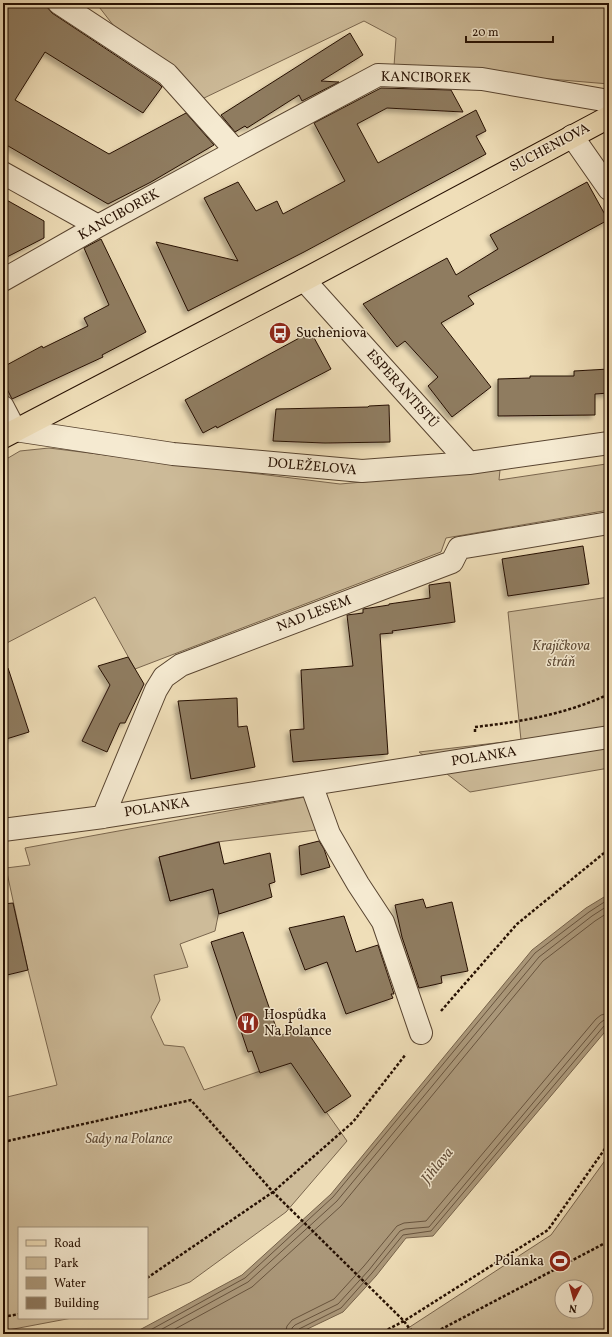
<svg xmlns="http://www.w3.org/2000/svg" width="612" height="1337" font-family="Vollkorn,serif">
  <style>
    .green { fill: #cdbb99; stroke: #7a664e; fill-rule: evenodd }
    .water { fill: #ab987a; stroke: #76624a }
    .lines { fill: none; stroke-linecap: round; stroke-linejoin: round }
    .shore { stroke: #68543e; stroke-width: 1 }
    .building { fill: #8f7b61; stroke: #261002; filter: url(#shadow) }
    .street-casing { stroke: #584430; stroke-width: 24 }
    .primary-casing { stroke: #261002; stroke-width: 24 }
    .path { stroke: #261002; stroke-width: 2.5; stroke-dasharray: 3 2; stroke-linecap: butt }
    .street { stroke: #f5ead1; stroke-width: 22 }
    .primary { stroke: #efdeb8; stroke-width: 22 }
    .labels { text-anchor: middle; dominant-baseline: central; stroke-width: 3; stroke-linejoin: round; paint-order: stroke }
    .street-label { font-size: 14px; fill: #261002; stroke: #f5ead1 }
    .poi-label { font-size: 14px; fill: #261002; stroke: #f5ead1; text-anchor: start }
    .park-label { font-size: 14px; font-style: italic; fill: #604c37; stroke: #f5ead1 }
    .water-label { font-size: 15px; font-style: italic; fill: #624d38; stroke: #f5ead1 }
  </style>
  <defs>
    <filter id="shadow"><feDropShadow dx="-3.5" dy="3.5" stdDeviation="2" flood-color="#0004"/></filter>
  </defs>
  <rect width="100%" height="100%" fill="#efdeb8"/>
  <filter id="stains"><feTurbulence type="fractalNoise" baseFrequency=".005" numOctaves="4"/><feColorMatrix values="0 0 0 0 .2 0 0 0 0 .09 0 0 0 0 .02 0 0 0 .5 -.17"/></filter>
  <radialGradient id="worn" r=".72"><stop offset=".6" stop-color="#630" stop-opacity="0"/><stop offset="1" stop-color="#630" stop-opacity=".3"/></radialGradient>
  <path class="green" d="M96 3H609V84L394 66 396 38 364 21 202 99 148 70Z
    M49 448 340 484 500 470 499 480 606 464 607 454 609 453V510L446 538 441 552 135 669 95 597 3 645V461L20 451Z
    M609 597V768L470 792 419 752 521 740 508 612Z
    M305 797 316 830 217 842 159 857 170 901 213 889 219 911 215 931 180 944 188 967 154 975 160 1000 151 1017 164 1045 184 1047 204 1090 290 1061 347 1141 286 1212 190 1282 147 1298V1228H19V1318H72L3 1331V1098L57 1085 28 970 6 868 30 865 25 848Z
    M609 1155V1334H399L551 1235ZM562 1287H586V1311H562Z"/>
  <path class="water" d="M609 894V1027L433 1236 406 1238 376 1276 343 1312 297 1334H132L242 1275 331 1194 532 950 586 908Z"/>
  <g class="lines">
    <path class="shore" d="M143 1334 245 1278 333 1197 535 953 589 912 609 899
      M153 1334 248 1282 337 1201 539 957 592 916 609 905
      M166 1334 252 1287 341 1206 543 961 595 921 609 912
      M285 1334 287 1326 292 1320 334 1299 364 1266 397 1226 404 1223 426 1221 596 1019 601 1015 609 1013
      M291 1334 292 1328 295 1325 338 1304 369 1270 400 1231 405 1229 429 1227 600 1023 604 1020H609
      M296 1334 299 1329 341 1308 372 1273 403 1235 431 1231 604 1026 609 1025"/>
  </g>
  <path class="building" d="M3 3H41L47 7 52 13 159 84 162 87 143 113 45 52 15 100 109 154 186 113 214 145 151 182 108 204 3 143Z
    M350 33 363 55 321 81 339 82 302 101 299 95 247 128 245 126 235 132 221 115Z
    M381 88 451 90 463 112 387 108 357 124 378 163 476 110 486 131 476 136 486 154 304 252 188 311 156 242 238 261 204 198 238 182 256 211 277 201 283 214 345 181 314 123Z
    M587 182 608 220 468 296 474 304 441 323 491 387 452 417 428 386 438 377 405 341 397 347 363 304 447 258 456 275 498 249 490 235Z
    M3 198 44 221V238L3 259Z
    M101 239 146 332 102 355 103 357 12 399 3 381V367L42 346 43 348 88 326 84 318 109 305 84 248Z
    M312 334 331 369 217 428 216 426 203 433 185 400 303 336 304 338Z
    M609 369V393L595 394V415L498 416V379L530 378V376H574V371Z
    M389 405 390 442 325 443 273 441 276 409 368 407 369 406Z
    M583 546 589 584 508 596 502 559Z
    M450 582 455 622 392 631 393 633 380 634 388 754 293 762 290 730 304 729 301 670 353 666 347 615 363 613V609L389 605V604L430 598 429 585Z
    M128 657 144 684 125 723H120L107 752 82 741 110 685 98 666Z
    M8 668 29 732 3 740V669Z
    M237 698 238 727 247 726 255 767 191 779 178 701Z
    M319 841 324 849 330 867 301 875 299 846Z
    M219 842 224 864 270 853 275 882 269 884 272 897 219 914 213 889 170 901 159 857Z
    M423 899 426 908 452 902 468 971 441 976 442 983 419 988 402 937 395 905Z
    M13 903 28 970 3 976V904Z
    M344 916 356 952 378 945 394 994H391L393 998 346 1014 327 962 305 970 289 928Z
    M243 932 279 1036 304 1027 351 1096 325 1113 291 1063 260 1073 252 1051 248 1052 211 942Z"/>
  <g class="lines">
    <g class="street-casing">
      <path id="street" d="M59 3 167 74 236 151
        M572 136 609 189
        M3 173 98 226
        M3 280 98 226 236 151 378 75 482 79 609 101
        M304 280 469 463
        M3 407 15 430
        M15 430 173 454 362 471 469 463 609 443
        M311 784 329 834 358 884 383 922 421 1033
        M103 817 156 690 164 677 181 665 452 562 459 548 609 523
        M3 830 103 817 609 737"/>
    </g>
    <g class="primary-casing">
      <path id="primary" d="M3 437 304 280 609 117"/>
    </g>
    <path class="path" d="M475 732V727C520 722 567 714 609 694
      M441 1011 517 924 609 849
      M3 1142 191 1100 273 1192 404 1321 409 1328 416 1334
      M147 1278 273 1192 353 1122 406 1054
      M3 1317 19 1314
      M379 1334 404 1321 548 1230 609 1143
      M432 1334 609 1241"/>
    <use href="#street" class="street"/>
    <use href="#primary" class="primary"/>
  </g>
  <defs>
    <g id="bus-disc" transform="scale(1.15)"><circle r="9.5" fill="#8f2418" stroke="#f5ead1"/><path d="M-5-6H5V4H4V6H2V4H-2V6H-4V4H-5ZM-3.5-4V0h7V-4ZM-3.5 1.2v1.5H-2V1.2ZM2 1.2v1.5H3.5V1.2Z" fill="#fff"/></g>
    <g id="restaurant-disc" transform="scale(1.15)"><circle r="9.5" fill="#8f2418" stroke="#f5ead1"/><path d="M-5-6h1v4h1v-4h1v4h1v-4h1v5L-1.5 .5V6h-2V.5L-5-1ZM5-6V6H3V1.5H1.5Q1.5-4 5-6Z" fill="#fff"/></g>
    <g id="stadium-disc" transform="scale(1.15)"><circle r="9.5" fill="#8f2418" stroke="#f5ead1"/><path d="M0-5a6.5 5 0 1 0 0 10a6.5 5 0 1 0 0-10ZM-3.5-1.8h7v3.6h-7Z" fill="#fff"/></g>
  </defs>
  <g fill-rule="evenodd">
    <use href="#bus-disc" x="280" y="333"/>
    <use href="#restaurant-disc" x="248" y="1023"/>
    <use href="#stadium-disc" x="560" y="1261"/>
  </g>
  <g class="labels">
    <g class="street-label">
      <text transform="translate(426 78) rotate(1)">KANCIBOREK</text>
      <text transform="translate(550 148) rotate(-28)">SUCHENIOVA</text>
      <text transform="translate(119 215) rotate(-29)">KANCIBOREK</text>
      <text transform="translate(402 389) rotate(48)">ESPERANTISTŮ</text>
      <text transform="translate(312 467) rotate(5)">DOLEŽELOVA</text>
      <text transform="translate(314 614) rotate(-21)">NAD LESEM</text>
      <text transform="translate(484 757) rotate(-9)">POLANKA</text>
      <text transform="translate(157 808) rotate(-9)">POLANKA</text>
    </g>
    <g class="poi-label">
      <text x="296" y="333">Sucheniova</text>
      <text x="264" y="1015">Hospůdka<tspan x="264" dy="16">Na Polance</tspan></text>
      <text x="544" y="1261" text-anchor="end">Polanka</text>
    </g>
    <g class="park-label">
      <text x="561" y="646">Krajíčkova<tspan x="561" dy="16">stráň</tspan></text>
      <text x="129" y="1139">Sady na Polance</text>
    </g>
    <g class="water-label">
      <text transform="translate(438 1166) rotate(-51)">Jihlava</text>
    </g>
  </g>
  <rect width="612" height="1337" fill="none" stroke="#efdeb8" stroke-width="16"/>
  <rect x="4" y="4" width="604" height="1329" fill="none" stroke="#261002" stroke-width="2"/>
  <rect x="8" y="8" width="596" height="1321" fill="none" stroke="#261002"/>
  <rect x="18" y="1227" width="130" height="92" fill="#f5ead1" stroke="#a2937e"/>
  <rect x="26" y="1240" width="20" height="6" fill="#efdeb8" stroke="#a2937e"/>
  <text x="54" y="1247" font-size="12" fill="#261002">Road</text>
  <rect x="26" y="1257" width="20" height="12" fill="#cdbb99" stroke="#a2937e"/>
  <text x="54" y="1267" font-size="12" fill="#261002">Park</text>
  <rect x="26" y="1277" width="20" height="12" fill="#ab987a" stroke="#a2937e"/>
  <text x="54" y="1287" font-size="12" fill="#261002">Water</text>
  <rect x="26" y="1297" width="20" height="12" fill="#8f7b61" stroke="#a2937e"/>
  <text x="54" y="1307" font-size="12" fill="#261002">Building</text>
  <g transform="translate(574 1299) rotate(186)"><circle r="19" fill="#f5ead1" stroke="#a2937e"/>
  <path d="M0-3L7 15L0 10L-7 15Z" fill="#8f2418"/>
  <text y="-6" font-size="11" font-weight="bold" text-anchor="middle" fill="#261002">N</text>
  </g>
  <path d="M466 36v6h87v-6" fill="none" stroke="#261002" stroke-width="2"/>
  <text x="472" y="36" font-size="12" fill="#261002" stroke="#f5ead1" stroke-width="3" paint-order="stroke">20 m</text>
  <rect width="100%" height="100%" filter="url(#stains)"/>
  <rect width="100%" height="100%" fill="url(#worn)"/>
</svg>
